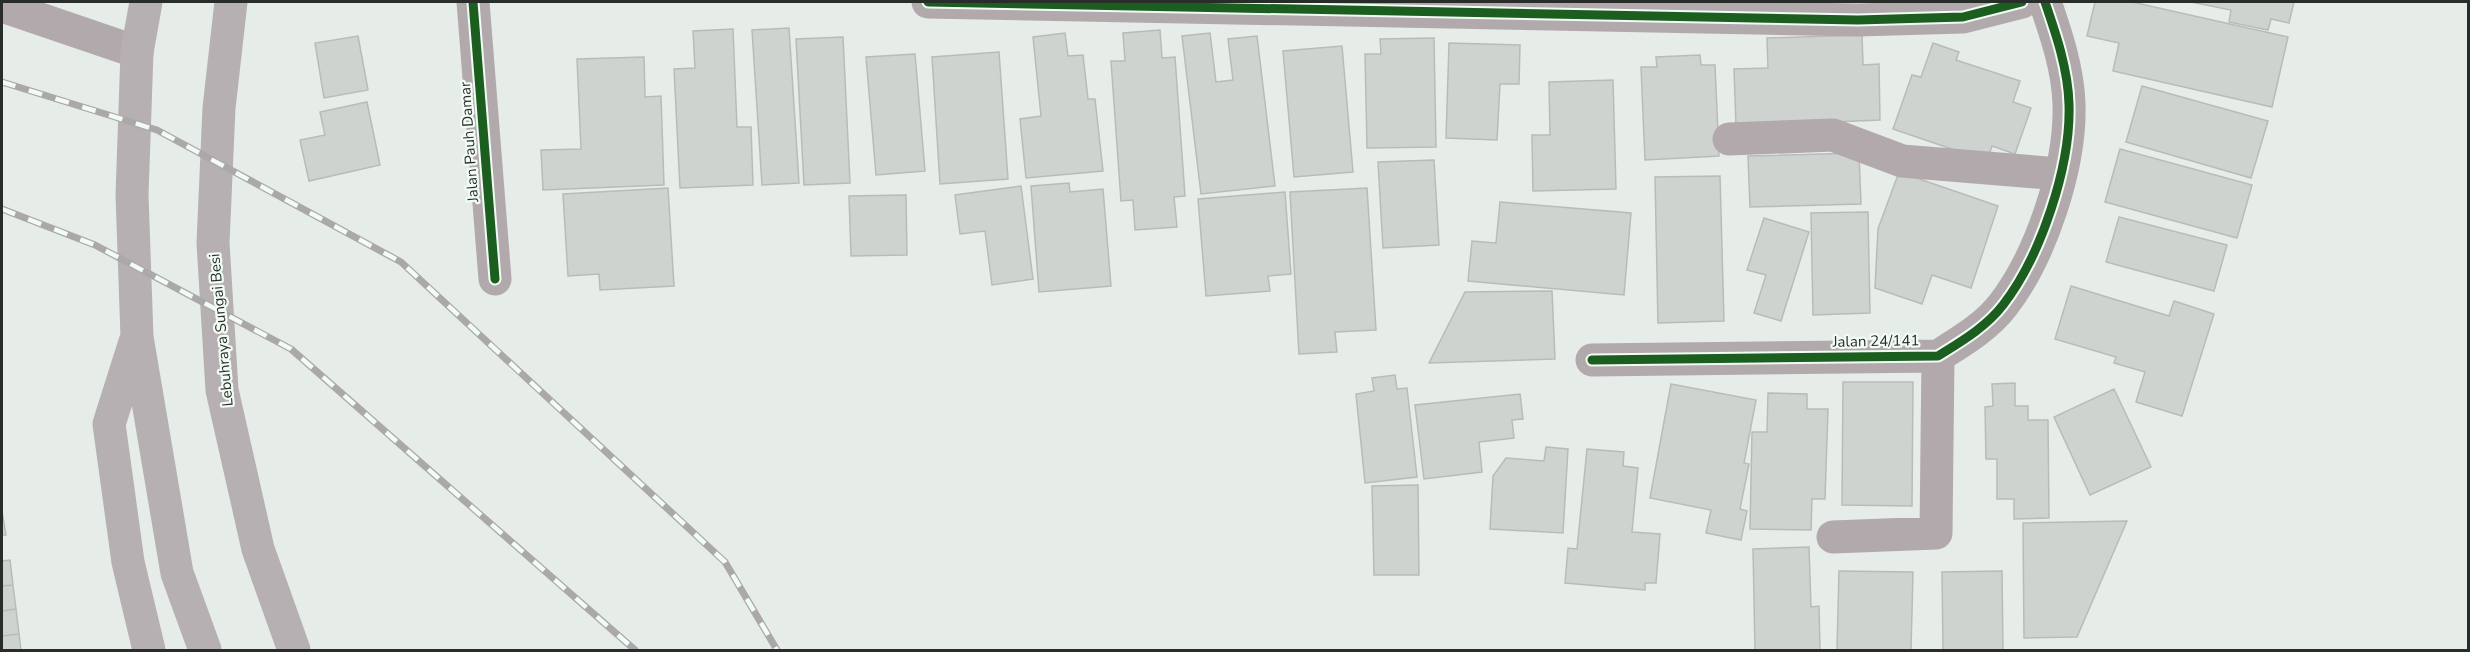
<svg xmlns="http://www.w3.org/2000/svg" width="2470" height="652" font-family="'Nunito Sans',sans-serif">
<rect width="100%" height="100%" fill="#e6ece8"/>
<!-- building -->
<path fill="#cfd3d0" stroke="#b8bcb9" stroke-width="1.5" d="M2095 2H2132L2288 37 2272 107 2113 71 2119 43 2087 36Z
M2191 2H2294L2289 23 2271 19 2268 30 2229 22 2231 10Z
M789 28 799 183 762 185 752 30Z
M733 29 737 127H751L753 185 680 188 674 69 695 68 693 31Z
M1160 30 1162 58 1175 57 1185 196 1174 197 1177 227 1135 230 1133 200 1121 201 1111 61H1125L1123 33Z
M1065 33 1068 56 1083 55 1088 99H1095L1103 171 1026 178 1020 119 1041 116 1033 37Z
M1210 33 1216 82 1233 80 1228 39 1257 36 1275 186 1201 194 1182 36Z
M1862 35 1863 65 1879 64 1880 120 1736 126 1734 69 1768 68 1767 38Z
M358 36 368 90 324 98 315 43Z
M843 37 850 183 804 185 796 39Z
M1434 38 1436 147 1367 148 1365 54H1381L1380 39Z
M1449 43 1520 45 1519 84H1500L1497 140 1446 138Z
M1933 43 1959 52 1956 60 2020 81 2013 102 2031 108 2015 154 1992 146 1987 161 1893 129 1912 75 1921 77Z
M1342 46 1353 172 1294 177 1283 51Z
M999 52 1008 179 940 184 932 57Z
M915 54 925 171 876 175 866 57Z
M1700 55 1701 65H1715L1719 156 1645 160 1641 67H1657L1656 57Z
M644 57 645 97 661 96 664 185 543 190 541 150 581 149 577 59Z
M1613 80 1616 189 1533 191 1532 135H1550L1549 82Z
M2142 86 2268 121 2251 178 2126 142Z
M367 102 380 165 309 181 300 140 325 135 320 112Z
M2120 149 2252 185 2237 238 2105 202Z
M1859 153 1861 204 1750 207 1748 156Z
M1434 160 1439 245 1383 248 1378 162Z
M1899 172 1998 206 1971 288 1932 275 1922 304 1875 288 1878 229Z
M1720 176 1724 321 1658 323 1655 177Z
M1069 183 1070 192 1103 189 1111 286 1039 292 1031 186Z
M1021 186 1033 279 992 285 985 231 960 234 955 195Z
M668 188 674 286 600 290 599 274 568 276 563 194Z
M1367 188 1376 330 1335 332 1337 352 1299 354 1290 192Z
M1285 192 1291 274 1268 276 1270 291 1206 296 1198 199Z
M906 195 907 255 851 256 849 196Z
M1500 202 1631 213 1624 295 1468 281 1472 241 1496 243Z
M1868 212 1870 313 1813 315 1811 213Z
M2119 217 2227 245 2214 291 2106 262Z
M1764 218 1809 232 1781 321 1754 313 1766 275 1747 270Z
M2071 286 2169 316 2174 301 2214 314 2182 416 2136 402 2145 372 2114 363 2116 357 2055 339Z
M1552 291 1555 359 1429 363 1465 292Z
M1395 375 1397 389 1407 388 1417 477 1365 483 1356 394 1374 391 1372 378Z
M1843 382H1913L1912 506 1842 505Z
M2015 383V406H2028V420H2048L2049 518 2014 519V499H1997V459H1986L1985 407 1993 406 1992 384Z
M1671 384 1756 400 1744 463 1749 464 1740 509 1747 511 1741 540 1706 533 1711 510 1650 498Z
M2114 389 2151 467 2090 495 2054 417Z
M1768 393 1807 394V409H1828L1825 499H1812L1811 530 1750 529 1752 432H1767Z
M1520 394 1523 419 1512 420 1514 438 1479 442 1482 472 1424 479 1415 405Z
M1546 447 1568 449 1563 533 1490 529 1493 476 1506 458 1544 461Z
M1587 449 1624 452 1623 466 1638 468 1632 532 1660 534 1656 583H1645V590L1565 583 1568 548 1577 549Z
M1418 485 1419 575H1374L1372 486Z
M2 511 6 535H2Z
M2127 521 2077 637 2024 638 2023 523Z
M1809 547 1811 607 1819 606 1820 650H1755L1753 549Z
M10 560 13 585 2 586V561Z
M1839 571 1913 572 1911 650H1837Z
M2002 571 2003 650H1943L1942 572Z
M13 585 16 609 2 611V586Z
M16 609 19 634 2 636V611Z
M19 634 21 650H2V636Z"/>
<g fill="none" stroke-linecap="round" stroke-linejoin="round">
<!-- minor -->
<path stroke="#b2a9ad" stroke-width="33" d="M473 2 495 279
M928 2 1858 20 1963 17 2022 2
M2 6 137 52
M1729 139 1833 135 1902 161 2060 174
M1592 360 1938 356C1962 341 1986 327 2003 305 2041 256 2071 166 2069 104 2068 69 2056 34 2045 2
M1833 537 1936 533 1938 356"/>
<!-- highway -->
<path stroke="#b6b0b2" stroke-width="33" d="M146 2 137 52 132 195 137 337 177 573 205 650
M231 2 219 108 213 243 222 390 258 549 294 650
M135 342 109 424 128 562 149 650"/>
<!-- rail casing -->
<g stroke="#aba8a9" stroke-width="7">
<path id="rail" d="M2 82 157 130 401 262 725 562 777 650
M2 209 95 245 291 349 635 650"/>
</g>
<!-- rail -->
<use href="#rail" stroke="#f2fcf4" stroke-width="4.5" stroke-dasharray="14" stroke-linecap="butt"/>
<!-- cycleway casing -->
<g stroke="#f2fcf4" stroke-width="13">
<path id="cycleway" d="M473 2 495 279
M928 2 1858 20 1963 17 2022 2
M1592 360 1938 356C1962 341 1986 327 2003 305 2041 256 2071 166 2069 104 2068 69 2056 34 2045 2"/>
</g>
<!-- cycleway -->
<use href="#cycleway" stroke="#1b5e20" stroke-width="9"/>
</g>
<g text-anchor="middle" stroke-width="4.5" stroke-linejoin="round" paint-order="stroke">
<!-- street labels -->
<g font-size="15" fill="#292d2a" stroke="#f2fcf4">
<text transform="translate(469 142) rotate(-94)" y="5">Jalan Pauh Damar</text>
<text transform="translate(221 330) rotate(-95)" y="5">Lebuhraya Sungai Besi</text>
<text transform="translate(1876 341) rotate(-1)" y="5">Jalan 24/141</text>
</g>
</g>
<!-- border -->
<rect width="2470" height="652" fill="none" stroke="#292d2a" stroke-width="6"/>
</svg>
